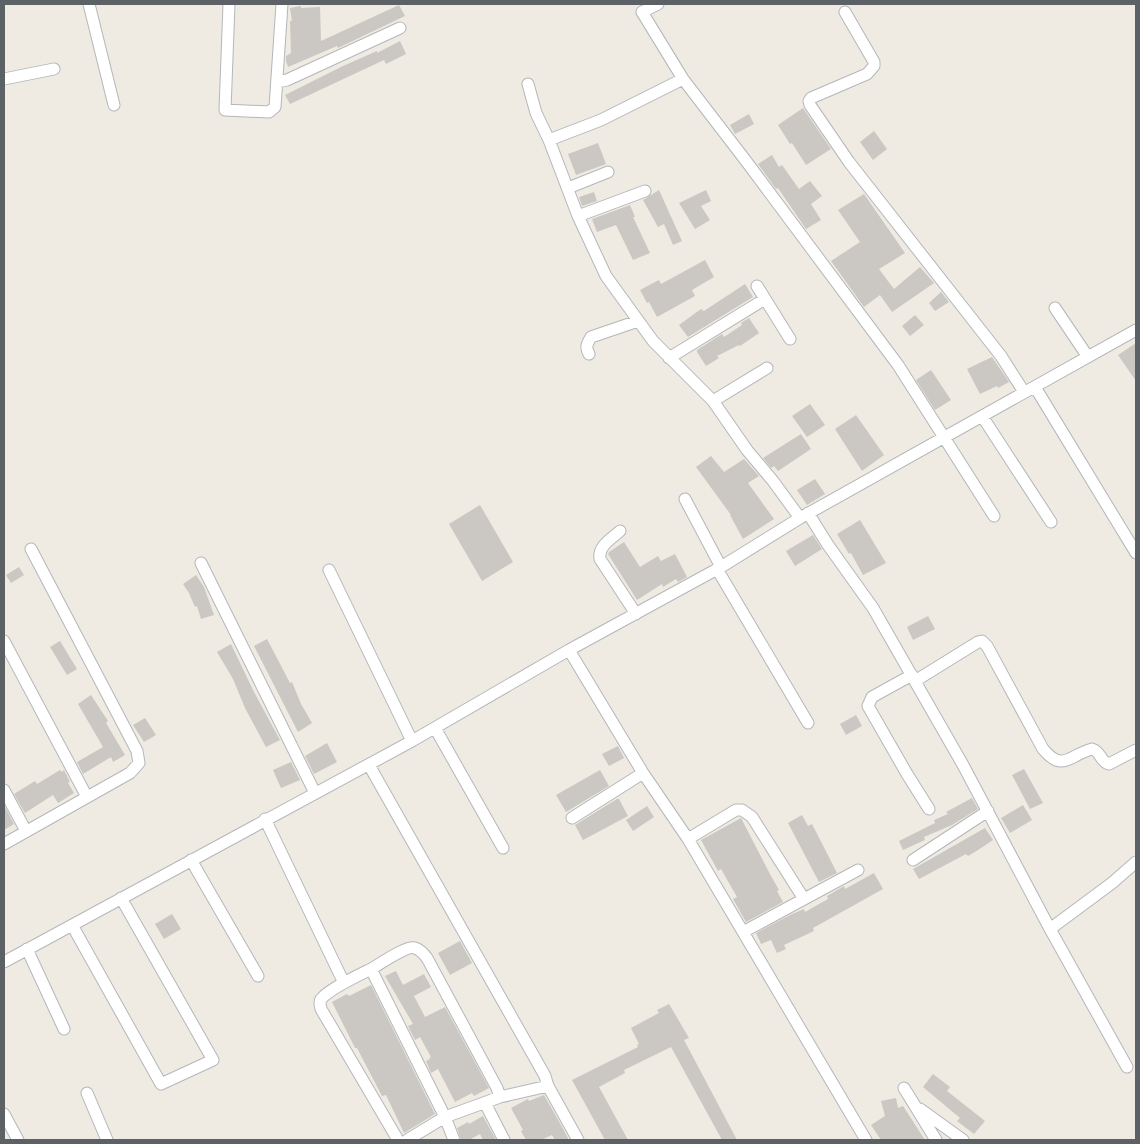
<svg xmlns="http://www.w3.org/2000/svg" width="1140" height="1144" font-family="Helvetica,sans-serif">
<rect width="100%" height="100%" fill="#efeae2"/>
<!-- building -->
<path fill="#cbc7c2" d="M399 5 405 16 338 48 337 46 288 67 286 61V56L291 53 290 21H292L290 8 301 6V8L320 7 321 41Z
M400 41 406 54 386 64 384 60 290 104 285 95 343 66 377 51V53Z
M803 108 831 149 806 165 792 143 790 144 778 125Z
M749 114 754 124 735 134 730 125Z
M874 131 887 149 873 160 860 142Z
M598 143 606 164 576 175 568 154Z
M772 155 779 167 782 165 799 189 810 181 822 196 811 204 821 220 806 229 778 188 776 189 758 164Z
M659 190 682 241 673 245 664 224 658 227 643 200Z
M706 190 711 201 701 206 710 220 695 229 679 203Z
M594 192 597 201 582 206 579 197Z
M864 194 905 253 879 269 894 289 920 267 934 283 892 312 880 295 864 307 831 261 860 242 838 210Z
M630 205 635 217H633L650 253 633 260 616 225 597 232 592 219Z
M705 260 714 277 692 290 695 296 657 317 649 302 647 303 640 290 659 280 661 284Z
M745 284 753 297 688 337 679 325 701 309 704 311Z
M941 292 949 302 935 311 929 303Z
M915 315 924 325 910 336 902 326Z
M749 318 759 333 740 346 739 345 717 356 719 358 706 366 697 352V350L722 334 724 337 742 325 741 323Z
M1136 343V381L1118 355Z
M992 357 1009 382 998 388 997 386 980 394 967 369Z
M931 370 951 400 935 410 916 380Z
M810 404 825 425 807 437 792 416Z
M856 415 884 455 862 471 835 429Z
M801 434 811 449 778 471 774 466 771 468 763 458Z
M711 456 724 472 744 459 759 476 748 483 774 519 743 539 730 515H731L696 467Z
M815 479 825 494 807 505 797 490Z
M480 505 513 562 482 581 449 524Z
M860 520 886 563 863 575 851 553 849 554 837 534Z
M813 535 822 549 795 566 786 551Z
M624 542 640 567 658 556 661 561 675 554 687 577 678 582 676 579 663 587 662 584 637 600 608 554 609 552Z
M19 567 24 575 11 583 6 575Z
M196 575 204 587 214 615 201 619 197 606 195 607 189 593 183 584Z
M928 616 935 629 913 640 907 627Z
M267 639 290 683 292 682 301 704 312 723 298 732 254 646Z
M60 641 77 669 67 675 50 647Z
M231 644 254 692 280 740 266 747 245 708 233 679 217 652Z
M91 695 108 721 106 723 125 755 113 762 111 757 83 774 77 762 103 747 78 704Z
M856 715 862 726 846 735 840 724Z
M145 718 156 735 144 742 133 725Z
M327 743 337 762 314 774 305 756Z
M618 746 624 758 609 766 602 754Z
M291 762 300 780 281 788 273 770Z
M1024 769 1043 803 1030 809 1012 775Z
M60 770 62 772 64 770 70 782 68 783 74 793 58 803 53 795 25 813 14 794 35 781 37 784Z
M600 770 609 786 566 812 556 795Z
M972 798 978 809 952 825 924 837 925 840 903 850 899 841 935 823 934 820 948 814 946 812Z
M617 799H619L628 816 583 840 575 825Z
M4 805 14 824 4 830Z
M1023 805 1032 820 1010 833 1001 818Z
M647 806 654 817 633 831 626 820Z
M802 815 808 826 812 824 837 873 819 882 788 823Z
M741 818 771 876 779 890 777 891 783 902 746 922 733 899 737 897 721 869 718 871 701 840Z
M985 828 993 840 978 850 968 856 966 854 919 879 913 869Z
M874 873 883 889 813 928 814 931 784 945 786 949 777 953 771 940 761 944 756 933 790 915 804 909 805 912 828 899 827 896 844 886 845 889Z
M172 914 181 929 164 939 155 924Z
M460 941 472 963 450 975 438 953Z
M396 971 403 985 424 974 431 987 414 996 425 1017 445 1007 489 1088 474 1096 472 1093 455 1102 438 1069 431 1073 426 1061 430 1059 429 1058 431 1057 420 1037 415 1040 408 1026 413 1024 385 976Z
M371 985 435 1114 404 1133 386 1095 382 1096 357 1048H355L332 1002 347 994 349 996Z
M669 1004 689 1038 684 1040 737 1140H722L671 1047 624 1070 625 1073 599 1087 628 1140H605L572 1080 638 1047 637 1045 639 1044 631 1028 659 1013 657 1010Z
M933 1074 950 1087 947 1091 985 1121 974 1134 957 1121 960 1118 923 1087Z
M544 1095 561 1125 569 1140H555L552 1135 541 1140H526L521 1131 523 1130 511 1108 528 1099 529 1101Z
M896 1098 898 1108 903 1106 925 1140H881L871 1125 885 1116 881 1101Z
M483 1116 496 1140H483L480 1134 469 1140H461L457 1128 468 1122 469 1124Z"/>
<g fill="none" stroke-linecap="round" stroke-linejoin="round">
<!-- minor casing -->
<g stroke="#b3b7bb" stroke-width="13">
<path id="minor" d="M89 4 114 105
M229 4 225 110 269 112 275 107 282 4
M658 4 642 12 683 79 746 161 898 365 994 516
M845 12 874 62V66L867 74 811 98 809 101 810 105 849 162 1001 356 1024 392
M4 79 54 69
M277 82 287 80 400 28
M528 84 536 113 549 140 578 216 606 276 653 341 713 401 747 450 773 481 800 518
M549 140 601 120 683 79
M568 188 608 172
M578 216 645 191
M757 286 790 339
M1055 308 1088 357
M589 354C585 347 587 344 591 337L638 321
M669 358 765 299
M1035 387 1136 553
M713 401 767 368
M982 416 1051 522
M685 499 721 567
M808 513 828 545 873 608 963 765 1050 929 1127 1067
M620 531C611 539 598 546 600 559L636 614
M201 563 315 793
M717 569 808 723
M329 570 412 741
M4 641 87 797
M569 650 643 773 688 839 866 1140
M912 675 872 697 868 706 907 774 929 809
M915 681 978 642 982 641 987 646 1043 749C1063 773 1069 755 1092 749 1101 751 1100 762 1109 764L1136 750
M435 728 503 848
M369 765 536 1060 545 1076 548 1086 500 1097 445 1117 454 1140
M4 790 26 831
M572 818 643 773
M265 819 344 983
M688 839 736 810H742L752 817 804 899
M4 844 130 773 139 763 137 751 31 549
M191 860 258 976
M913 860 988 811
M72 925 161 1084 213 1060 121 898
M1050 929 1112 883 1136 862
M743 932 858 870
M27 949 64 1029
M4 962 412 741 569 650 721 567 800 518 1136 330
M371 969C380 964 407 945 415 948 421 950 424 954 427 958L497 1088 500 1097
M548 1086 578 1140
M904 1088 936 1140
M87 1093 107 1140
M485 1103 504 1140
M920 1109 963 1140
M4 1114 18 1140
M398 1140 321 1009C320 1005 319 1001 322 998 331 988 359 975 371 969L445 1117 407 1140"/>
</g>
<!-- minor -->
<use href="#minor" stroke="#fff" stroke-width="11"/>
</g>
<!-- border -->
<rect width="1140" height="1144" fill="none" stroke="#5b6164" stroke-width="10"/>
</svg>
